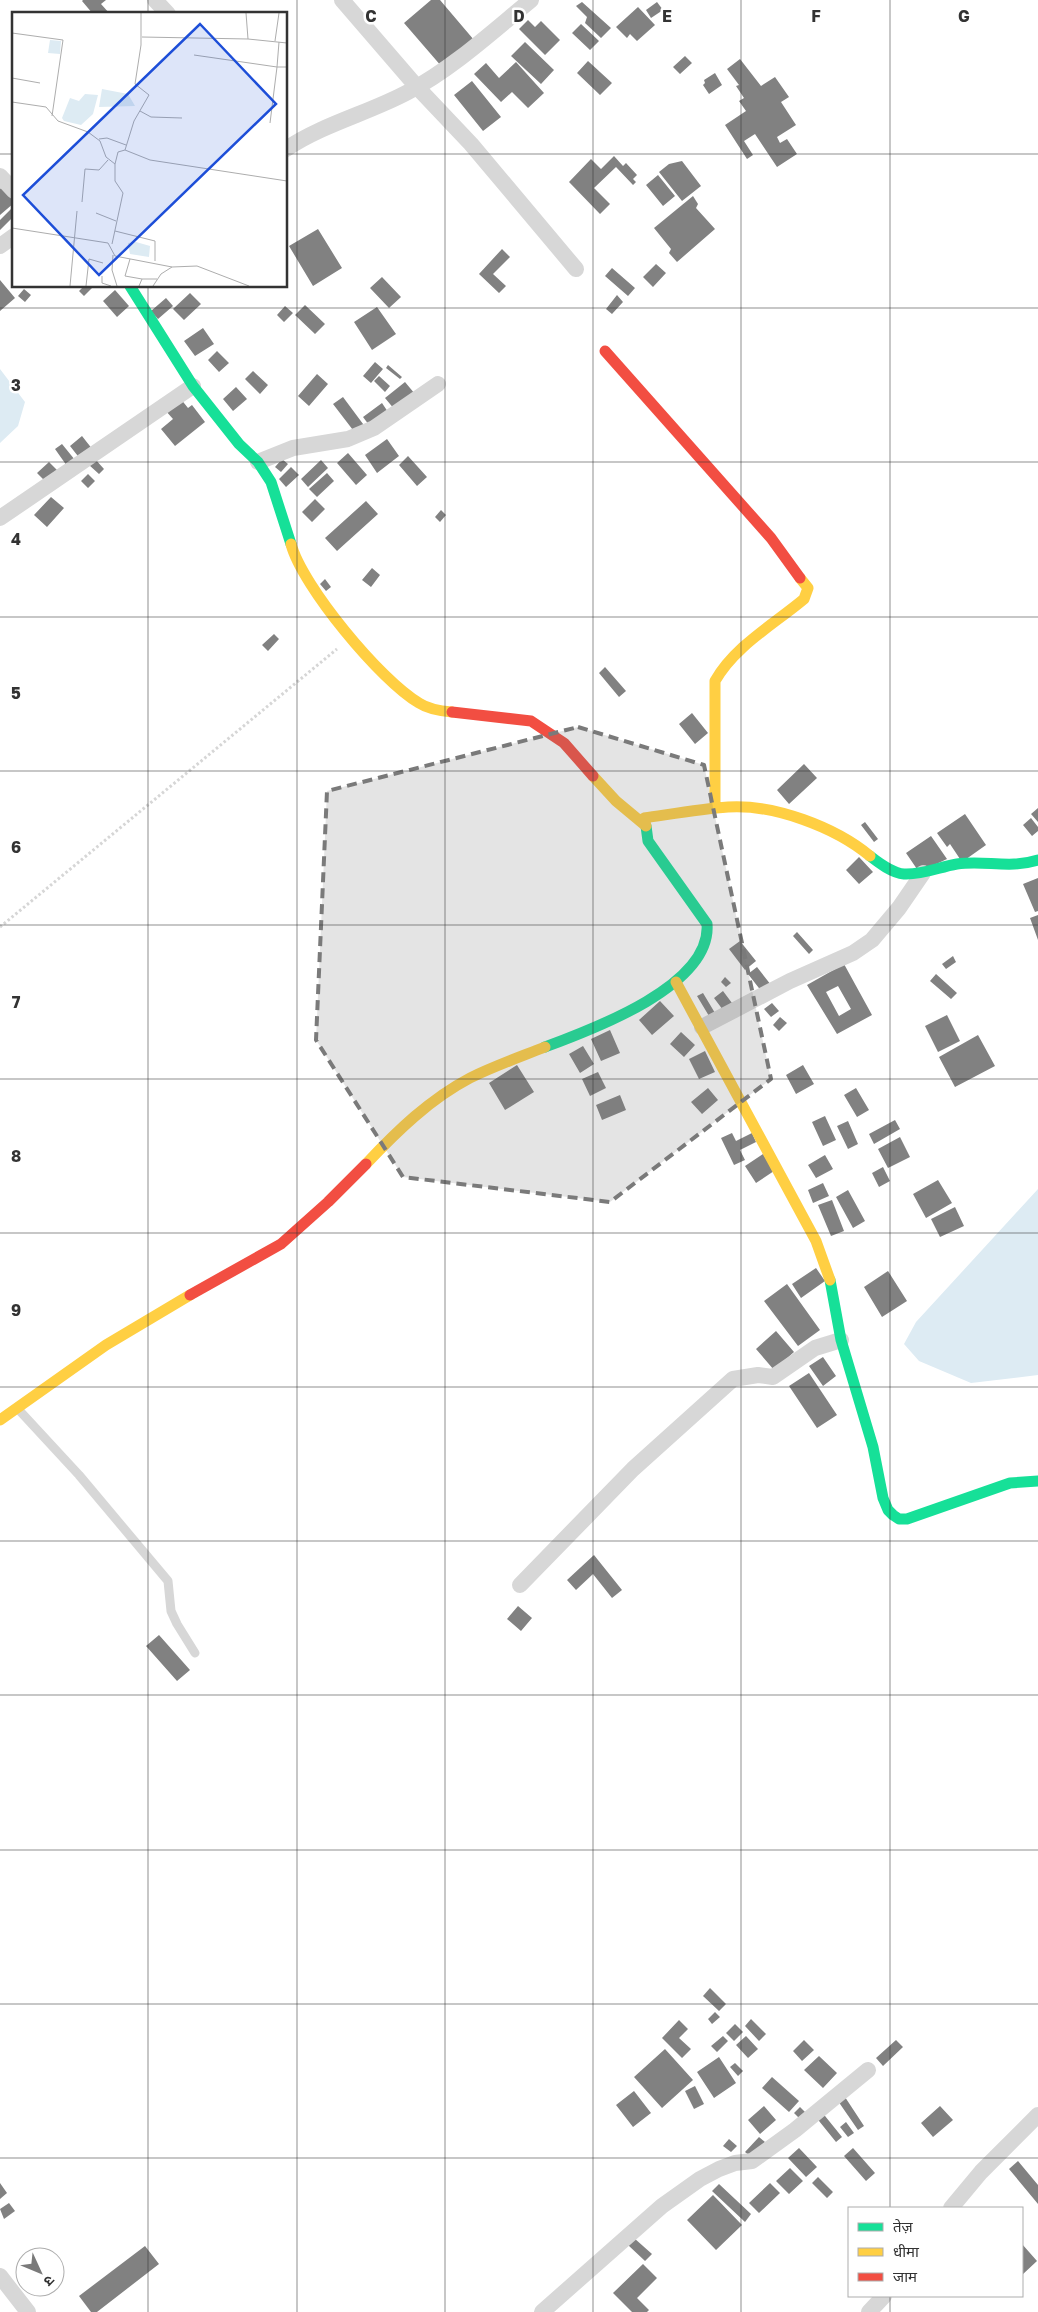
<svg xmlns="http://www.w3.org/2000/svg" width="1038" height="2312" font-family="'Golos Text','Noto Sans Devanagari',sans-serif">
<rect width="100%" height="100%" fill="#fff"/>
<!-- water -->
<path fill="#ddebf3" d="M0 369 25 402 18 426 0 443Z
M1038 1189V1375L971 1383 919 1361 904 1344 916 1322Z"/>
<!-- building -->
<path fill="#818181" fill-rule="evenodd" d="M83 0H106L101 4 110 14H93L82 1Z
M431 0H440L474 40 442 67 404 23Z
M582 2 611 28 601 38 585 23 587 17 576 6Z
M657 2 663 10 651 18 646 10Z
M638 7 655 25 637 41 630 34 627 38 616 27Z
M528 20 535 27 541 21 560 40 545 55 519 29Z
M581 24 599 41 590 50 572 33Z
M525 42 554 70 541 84 511 56Z
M685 56 692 63 680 74 673 67Z
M740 59 761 86 775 77 789 97 781 102 796 125 777 137 780 143 787 139 797 154 777 167 755 134 744 141 753 155 747 159 725 125 746 111 739 101 744 98 736 86 739 85 727 69Z
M588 61 612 83 600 95 577 73Z
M516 62 544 93 528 108 512 92 501 102 474 74 486 63 499 78Z
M715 73 722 85 709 94 703 85 705 83 704 80Z
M472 81 501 117 483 131 454 95Z
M614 156 623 166 626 163 637 175 633 179 636 182 633 185 616 167 594 188 610 204 600 214 569 182 591 159 601 169Z
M682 161 701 186 682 201 659 172 669 164Z
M658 175 675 196 663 206 646 185Z
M2 187 14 200V203L0 215V189Z
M693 196 698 204 696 208 715 229 677 262 669 253 671 249 654 228Z
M14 206V216L0 230V220Z
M318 229 342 268 313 286 289 246Z
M502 249 510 257 493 274 506 286 499 293 479 274Z
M656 264 666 273 653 287 643 277Z
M612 268 635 288 628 296 605 276Z
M382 277 401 297 389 308 370 288Z
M0 280 15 298 0 311Z
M84 286 92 288 84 296 79 291Z
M24 289 31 295 25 302 18 296Z
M115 290 129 306 117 317 103 301Z
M190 293 201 304 184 320 173 309Z
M617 295 623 302 612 314 606 309Z
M166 298 173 306 158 319 151 311Z
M305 305 325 324 315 334 295 315Z
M285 306 293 313 284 322 277 315Z
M377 307 396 334 372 350 354 322Z
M203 328 214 344 195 356 184 341Z
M217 351 229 363 219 372 208 360Z
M375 362 383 369 371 383 363 376Z
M388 365 402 377 400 379 386 368Z
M253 371 268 385 260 394 245 379Z
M317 374 328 384 309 406 298 396Z
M379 376 390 386 385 392 374 381Z
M405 382 415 394 395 410 385 398Z
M236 387 247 399 233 411 223 399Z
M343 397 366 428 356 434 333 404Z
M180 398 188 408 192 405 205 422 175 446 161 429 173 419 165 410Z
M382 403 388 412 369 425 363 417Z
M82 436 93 450 81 460 70 446Z
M387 439 399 456 377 473 365 455Z
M62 444 75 460 67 466 55 449Z
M348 453 367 475 356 485 337 463Z
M408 456 427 477 417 486 399 465Z
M95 459 104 469 99 474 89 465Z
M282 459 288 464 281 472 275 467Z
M321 460 328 468 308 487 301 479Z
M49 462 58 471 46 482 37 473Z
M291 467 299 475 286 487 279 479Z
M327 473 334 481 317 497 309 489Z
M88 474 95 481 88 488 81 481Z
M51 497 64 508 47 527 34 515Z
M315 499 325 509 312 522 302 512Z
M366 501 378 514 337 551 325 538Z
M441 510 446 515 440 522 435 517Z
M372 568 380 575 371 587 362 580Z
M325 579 331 587 326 591 320 584Z
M274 634 279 639 268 651 262 645Z
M605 667 626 691 619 697 599 673Z
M692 713 708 733 695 744 679 724Z
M804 764 817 778 789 804 777 790Z
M1038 808V822L1031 814Z
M965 814 986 845 962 862 950 844 947 847 937 833Z
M1031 818 1038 827V831L1032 836 1023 825Z
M865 822 878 839 874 842 861 825Z
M931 836 947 859 919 872 906 853Z
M859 857 873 872 859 884 846 870Z
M1038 878V911L1035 912 1023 884Z
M1038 915V940L1030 918Z
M797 932 813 950 809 954 793 936Z
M740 941 756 961 745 970 729 949Z
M953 956 956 962 946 969 942 964Z
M844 964 872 1015 837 1034 807 985ZM838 986 851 1009 839 1016 826 992Z
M757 967 771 985 762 992 748 974Z
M936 974 957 993 951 999 930 981Z
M725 977 731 983 726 987 721 982Z
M723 991 732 1003 723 1010 714 998Z
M703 993 715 1013 709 1016 697 996Z
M660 1001 674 1016 652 1035 639 1020Z
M772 1003 779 1011 771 1017 764 1009Z
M947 1015 960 1041 938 1052 925 1026Z
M780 1017 787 1023 779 1031 773 1025Z
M610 1030 620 1053 601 1061 591 1039Z
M681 1032 695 1045 684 1057 670 1044Z
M978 1035 995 1066 955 1087 939 1057Z
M583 1046 594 1064 580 1073 569 1054Z
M705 1051 715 1072 699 1079 689 1059Z
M517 1065 534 1092 505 1110 489 1083Z
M803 1065 814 1084 796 1094 786 1075Z
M598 1072 606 1088 590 1096 582 1079Z
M708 1088 718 1100 702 1114 691 1102Z
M856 1088 869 1110 857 1117 844 1095Z
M620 1095 626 1110 602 1120 596 1105Z
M825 1116 836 1140 823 1146 812 1122Z
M895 1120 900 1129 874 1144 869 1134Z
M848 1121 858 1144 848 1149 837 1126Z
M732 1133 736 1141 752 1133 756 1142 740 1150 745 1160 734 1165 721 1138Z
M900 1137 910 1157 888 1168 878 1149Z
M763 1154 774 1171 756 1183 745 1166Z
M825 1155 833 1169 816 1178 808 1165Z
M883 1167 890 1181 879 1187 872 1173Z
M938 1180 952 1203 926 1218 913 1194Z
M823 1183 829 1196 813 1203 808 1190Z
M848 1190 865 1221 853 1228 836 1197Z
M832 1200 844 1231 831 1236 818 1205Z
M955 1207 964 1226 940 1237 931 1219Z
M816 1268 825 1281 801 1298 792 1284Z
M888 1271 907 1301 882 1317 864 1287Z
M787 1284 820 1330 798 1346 764 1301Z
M776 1331 794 1352 774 1370 756 1349Z
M823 1357 836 1376 823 1386 809 1366Z
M809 1373 837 1415 817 1428 789 1386Z
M594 1555 622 1590 612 1598 593 1574 576 1590 567 1580Z
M518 1606 532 1618 521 1631 507 1619Z
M159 1635 190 1670 177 1681 146 1646Z
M710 1988 726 2004 719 2011 703 1996Z
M715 2012 720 2017 712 2024 708 2019Z
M751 2019 766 2034 759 2041 745 2026Z
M679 2020 688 2029 679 2038 691 2049 682 2058 662 2038Z
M735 2024 743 2032 734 2041 726 2033Z
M723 2036 728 2041 717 2052 711 2046Z
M746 2036 758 2049 748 2058 736 2045Z
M804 2040 814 2050 802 2061 793 2051Z
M896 2040 903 2047 883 2066 876 2058Z
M665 2049 693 2080 662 2108 634 2077Z
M819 2056 837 2073 823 2088 804 2070Z
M719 2057 736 2083 714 2098 697 2072Z
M735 2063 743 2071 738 2076 730 2067Z
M772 2077 799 2101 789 2112 762 2088Z
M695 2086 704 2104 694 2109 685 2091Z
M634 2091 651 2113 633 2127 616 2105Z
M845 2097 864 2126 858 2130 838 2101Z
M764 2106 776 2120 760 2134 748 2120Z
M940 2106 953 2120 933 2137 921 2123Z
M800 2107 808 2115 802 2121 794 2113Z
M821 2111 842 2137 836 2142 815 2116Z
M846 2122 854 2133 848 2137 840 2127Z
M759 2137 765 2142 751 2157 745 2152Z
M729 2139 737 2146 731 2152 723 2146Z
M799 2148 817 2167 806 2177 788 2158Z
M853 2148 875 2173 866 2181 844 2156Z
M1018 2161 1038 2185V2204L1009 2169Z
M790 2168 803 2181 789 2194 776 2181Z
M818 2177 833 2192 827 2198 812 2183Z
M0 2183 7 2193 0 2199Z
M770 2183 780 2193 759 2213 749 2203Z
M719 2184 751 2214 745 2222 712 2191Z
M713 2195 742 2225 716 2250 687 2220Z
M9 2203 15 2211 4 2219 0 2209Z
M634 2238 652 2254 645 2261 628 2245Z
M1022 2244 1037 2261 1022 2275Z
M145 2246 159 2264 97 2312H91L79 2296Z
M643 2264 657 2278 637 2298 649 2310 647 2312H632L613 2293Z"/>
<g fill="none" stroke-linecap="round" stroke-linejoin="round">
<!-- path -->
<path stroke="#d6d6d6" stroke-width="3" stroke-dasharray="2.5 2.5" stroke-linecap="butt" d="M0 927 337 649"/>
<!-- lane -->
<path stroke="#d7d7d7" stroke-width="9" d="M18 1409 79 1475 168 1581 171 1611 177 1624 195 1653"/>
<!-- street -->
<path stroke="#d7d7d7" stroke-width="16" d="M155 0 168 14
M342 0 417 87 471 144 576 269
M286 149C323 124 369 113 408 92 453 68 492 32 531 0
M0 176 14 191
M0 246 14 236
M258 462 293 448 348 439 374 428 438 384
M0 518 193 386
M702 1027 790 981 853 953 872 940 899 908 923 873
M520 1585 633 1469 733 1379 758 1375 773 1377 815 1348 841 1340
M951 2208 981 2172 1038 2115
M0 2276 28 2312
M542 2312 662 2206 700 2179 719 2169 735 2163 752 2161 795 2130 868 2070
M869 2312 884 2296"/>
<!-- fast -->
<path stroke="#16e098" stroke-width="11" d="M130 286 193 386 239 444 258 462 271 482 291 544
M870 856C879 863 892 873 904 874 923 875 939 867 957 864 985 860 1010 869 1038 860
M545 1047C591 1030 712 986 707 924L648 841 646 826
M830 1280 841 1340 873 1447 883 1498 888 1510 893 1515 899 1519H907L1010 1483 1038 1481"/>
<!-- slow -->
<path stroke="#ffcf43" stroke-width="11" d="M291 544C302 586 381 681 419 703 428 709 440 711 452 712
M593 776 616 801 646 826 644 818C672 814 700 809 728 807 774 804 835 827 870 856
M715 808V681C735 646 773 625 804 599L808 588 800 578
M676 982 816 1241 830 1280
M366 1164C397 1131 430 1099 470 1078 494 1066 520 1057 545 1047
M0 1420 106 1345 190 1295"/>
<!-- jam -->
<path stroke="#f24e42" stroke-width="11" d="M605 351 771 538 800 578
M452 712 531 721 564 743 593 776
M190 1295 281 1244 328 1202 366 1164"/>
</g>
<!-- marked area -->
<path fill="#7a7a7a" fill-opacity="0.2" stroke="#7a7a7a" stroke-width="4" stroke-dasharray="10 6" stroke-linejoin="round" d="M578 727 704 765 771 1079 610 1202 403 1177 316 1040 327 791Z"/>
<!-- grid -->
<path fill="none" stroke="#333" stroke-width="1" stroke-opacity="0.55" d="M148 0V14M297 0V2312M445 0V2312M593 0V2312M741 0V2312M890 0V2208M0 154H14M286 154H1038M148 286V2312M0 308H1038M0 462H1038M0 617H1038M0 771H1038M0 925H1038M0 1079H1038M0 1233H1038M0 1387H1038M0 1541H1038M0 1695H1038M0 1850H1038M0 2004H1038M0 2158H1038M890 2296V2312"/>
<!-- overview -->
<g transform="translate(12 12)">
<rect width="275" height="275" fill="#fff"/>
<path d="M38 28 49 29 48 42 36 41ZM90 77 116 82 123 94 87 95ZM73 82 86 83 81 102 69 113 52 109 50 106 58 86 67 89ZM124 230 138 234 137 245 118 242 116 231Z" fill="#ddebf3"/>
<path fill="none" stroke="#adadad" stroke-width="1" d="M234 1 236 27 275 31M0 21 51 28 40 104M130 25 236 27M263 29 267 1M267 30 265 55H275M182 43 265 55M0 66 28 71M0 90 34 95 46 109 76 120 88 129 94 145 103 152V169L111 181 100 232M128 99 139 105 170 106M258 111 265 55M87 127 95 126 114 133M113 138 122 109 137 83 123 72 129 33V1M103 152 106 140 113 138 138 148 275 169M70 190 73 157 87 158 96 148M84 201 104 209M0 216 96 231 103 244 160 255 185 254 237 274M103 219 143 229V249M101 243 100 258 105 274M118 247 113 264 130 267M90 264V271L99 274M58 274 65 199M74 274 77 247 91 251M127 274 130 267H145M141 274 149 262 160 255"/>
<path fill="#1d4ed8" fill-opacity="0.15" stroke="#1d4ed8" stroke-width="2.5" d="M188 12 264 92 87 263 11 183Z"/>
<rect width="275" height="275" fill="none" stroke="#333" stroke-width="2.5"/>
</g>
<g font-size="16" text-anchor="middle" font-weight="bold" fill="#333" stroke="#fff" stroke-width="5" stroke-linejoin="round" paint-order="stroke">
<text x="371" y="22">C</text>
<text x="519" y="22">D</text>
<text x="667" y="22">E</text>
<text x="816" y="22">F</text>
<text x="964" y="22">G</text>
<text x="16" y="391">3</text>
<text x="16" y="545">4</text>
<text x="16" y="699">5</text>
<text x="16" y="853">6</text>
<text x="16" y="1008">7</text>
<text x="16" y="1162">8</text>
<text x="16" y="1316">9</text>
</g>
<!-- legend -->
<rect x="848" y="2207" width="175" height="90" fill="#ffffff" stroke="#adadad"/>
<rect x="858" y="2223" width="25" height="8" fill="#16e098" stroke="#adadad"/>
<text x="893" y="2232" font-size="15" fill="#333333">तेज़</text>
<rect x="858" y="2248" width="25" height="8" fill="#ffcf43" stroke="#adadad"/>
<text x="893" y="2257" font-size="15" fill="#333333">धीमा</text>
<rect x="858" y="2273" width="25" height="8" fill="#f24e42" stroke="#adadad"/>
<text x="893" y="2282" font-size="15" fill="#333333">जाम</text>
<!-- north arrow -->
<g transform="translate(40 2272) rotate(134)"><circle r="24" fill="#ffffff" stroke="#adadad"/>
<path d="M0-4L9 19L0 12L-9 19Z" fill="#7a7a7a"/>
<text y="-8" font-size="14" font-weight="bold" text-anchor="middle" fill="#333333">उ</text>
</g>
</svg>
